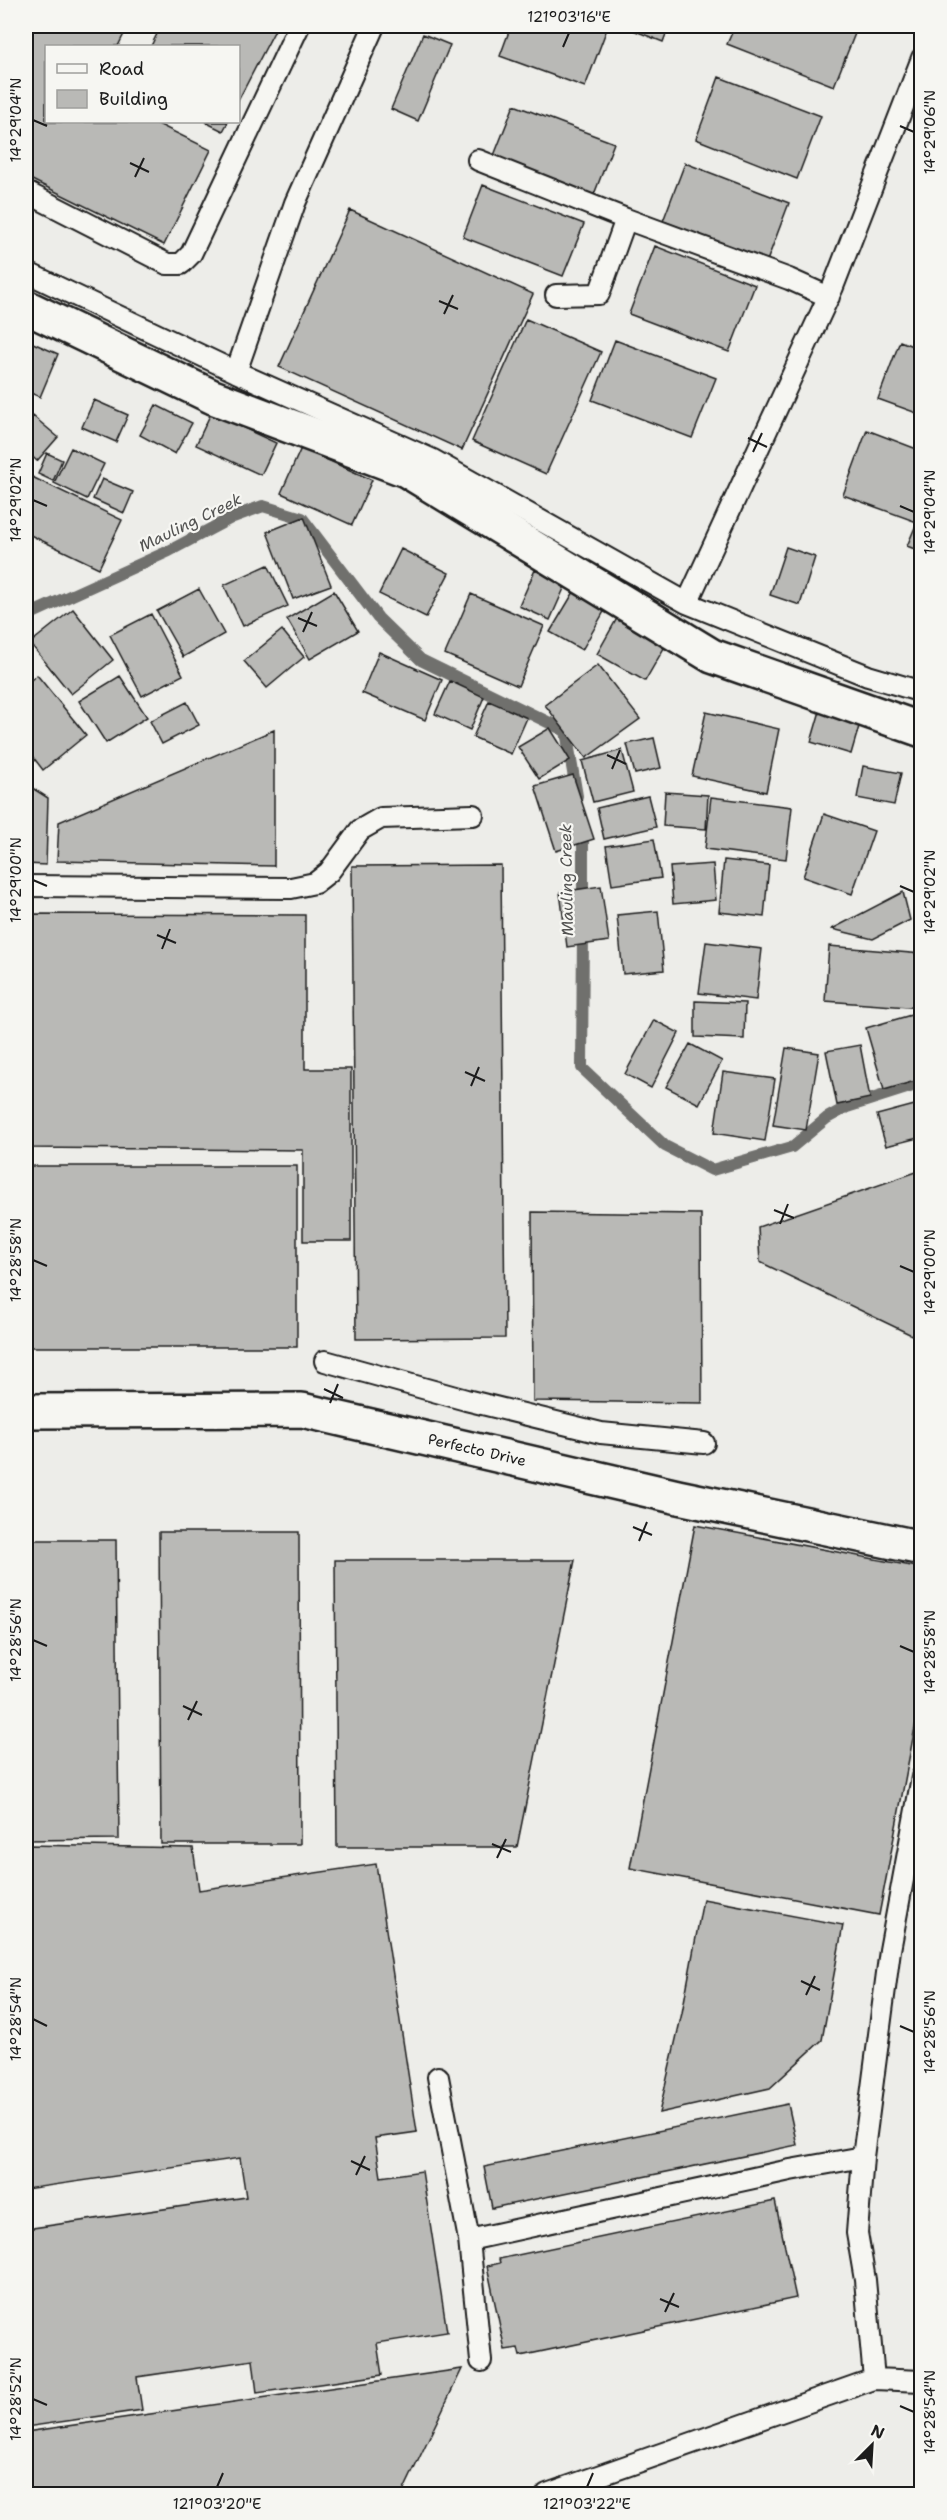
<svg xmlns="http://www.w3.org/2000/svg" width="947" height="2520" font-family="'Shantell Sans',sans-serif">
<rect width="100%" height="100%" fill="#edede9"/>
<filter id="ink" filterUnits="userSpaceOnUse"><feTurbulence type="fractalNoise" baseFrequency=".0167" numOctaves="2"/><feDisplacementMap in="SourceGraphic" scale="12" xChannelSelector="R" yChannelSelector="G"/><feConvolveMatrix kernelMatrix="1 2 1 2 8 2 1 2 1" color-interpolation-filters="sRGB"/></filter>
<g filter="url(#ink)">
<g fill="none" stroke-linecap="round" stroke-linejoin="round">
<!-- stream -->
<path stroke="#6f6f6d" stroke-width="12" d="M26 616 169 551 233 517 263 506 302 518 378 618 421 660 566 731 577 796
M583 828V903
M583 930 582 1068 665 1146 712 1170 792 1147 827 1118 847 1107 922 1083"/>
</g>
<!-- building -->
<path fill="#b9b9b6" stroke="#1c1c1c" stroke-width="1.5" d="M26 26H128L118 46H46V122H154L211 150 164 245 26 177Z
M161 26H277L238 101V46H151Z
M511 26H608L585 87 500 56Z
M623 26H669L663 42Z
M735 26H858L834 86 727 44Z
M423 34 450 45 418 121 391 109Z
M719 77 821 116 797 179 696 139Z
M514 105 614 143 593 197 493 158Z
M205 122H228L223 131Z
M685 163 789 203 767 261 663 221Z
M483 185 584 224 563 276 463 237Z
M350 210 533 294 462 450 279 367Z
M655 246 755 285 729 352 629 314Z
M526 319 601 352 546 474 472 441Z
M26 340 58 354 40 397 26 391Z
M615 340 716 378 692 438 592 400Z
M900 341 922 350V415L878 399Z
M94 400 128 415 116 442 82 427Z
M156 405 192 423 175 454 140 435Z
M211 413 276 443 261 475 196 445Z
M33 416 58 437 37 461 26 451V425Z
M867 430 922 451V524L843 495Z
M71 448 104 464 87 499 54 483Z
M301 448 372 480 352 525 281 493Z
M47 453 62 460 53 481 38 474Z
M28 475 122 520 99 568 26 533V480Z
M102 479 133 492 124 513 93 499Z
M304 517 331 585 293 599 267 532Z
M916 525 922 527V552L907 546Z
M786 547 815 557 800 605 770 595Z
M401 549 449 573 426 617 379 594Z
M268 565 288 606 243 626 224 585Z
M535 570 566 584 550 620 519 606Z
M199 589 224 634 183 657 157 611Z
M575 590 606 608 582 650 550 632Z
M334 591 358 631 310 659 287 619Z
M471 594 544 626 518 686 445 654Z
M73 609 113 660 71 694 30 643Z
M620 613 668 641 645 681 597 654Z
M151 614 183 675 142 696 110 635Z
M282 630 304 657 267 688 244 661Z
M379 652 442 680 425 720 362 693Z
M598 665 640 719 586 758 545 705Z
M37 675 86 735 43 770 26 748V684Z
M120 676 147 717 106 743 79 701Z
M450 681 484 697 470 730 435 714Z
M489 701 527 718 511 754 473 737Z
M187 702 199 725 162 744 150 721Z
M820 711 860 723 851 754 811 742Z
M706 712 779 729 766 792 692 776Z
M550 728 570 760 539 779 518 747Z
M274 730V866L57 861 59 822Z
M654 738 661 768 635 774 627 744Z
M622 750 633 792 593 802 582 761Z
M863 766 901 773 894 805 857 798Z
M573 775 594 839 556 851 535 786Z
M26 784 48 798 46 865 26 864Z
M665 792 708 795 706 829 663 826Z
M648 796 656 827 604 839 597 808Z
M711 797 792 807 786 859 705 849Z
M824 814 874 831 852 894 803 877Z
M654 839 661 878 612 885 606 846Z
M724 860 769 865 764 917 719 912Z
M713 864 716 900 673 904 670 867Z
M501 865 505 1338 356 1339 352 866Z
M601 886 609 941 567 947 560 892Z
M903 892 910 920 873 939 832 929Z
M658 911 664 970 623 974 617 915Z
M26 914 305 915V1069H351V1241H303V1150L26 1148Z
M706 942 762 949 756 1000 699 993Z
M829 946 922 954V1008L825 1001Z
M695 1001 745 1003 744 1039 695 1037Z
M911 1015 922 1050V1079L884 1090 866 1028Z
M654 1020 679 1033 651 1088 625 1074Z
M690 1044 722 1061 699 1104 666 1087Z
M860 1045 870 1098 837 1105 826 1051Z
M786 1048 819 1053 806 1130 773 1125Z
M723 1072 775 1079 765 1141 714 1133Z
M922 1103V1137L886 1146 877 1115Z
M26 1166H297V1347H26Z
M922 1170V1340L760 1262 758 1227Z
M532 1212 701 1214 702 1403 533 1401Z
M695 1525 922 1568V1691L879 1915 630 1868Z
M159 1532H299L300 1844H161Z
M26 1540H116L119 1839 26 1840Z
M335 1560H575L517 1847H337Z
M26 1845 193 1848 199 1890 376 1864 417 2132 375 2138 381 2177 422 2171 447 2332 377 2343 382 2375 257 2393 253 2360 137 2377 142 2410 26 2427V2229L246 2197 240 2158 26 2189Z
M703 1899 843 1925 822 2040 770 2088 659 2113 682 2013Z
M788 2104 797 2145 492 2208 484 2167Z
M775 2201 796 2298 520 2356 518 2348 505 2350 487 2266 500 2263 499 2259Z
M462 2369 402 2494H26V2432Z"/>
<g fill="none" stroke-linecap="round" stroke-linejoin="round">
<!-- service casing -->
<g stroke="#1c1c1c" stroke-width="24">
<path id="service" d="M478 160 626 219 789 279 829 297
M26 192 167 264H181L191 254 299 26
M26 272 236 372 433 460 687 603 868 676 922 692
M556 295 599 294 626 219
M236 372 295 203 374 26
M687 603 833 287 922 58
M26 886 291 888 315 883 329 872 360 830 381 818 473 815
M325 1361 466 1400 601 1433 704 1443
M438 2077 469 2240 481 2361
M469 2240 790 2170 863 2157
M874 2379 865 2280 857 2233 863 2157 890 1950 922 1777
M547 2494 874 2379 922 2381"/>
</g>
<!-- minor casing -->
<g stroke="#1c1c1c" stroke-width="38">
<path id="minor" d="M26 307 213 397 406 470 712 656 922 730
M26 1411 302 1410 678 1497 922 1548"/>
</g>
<!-- service -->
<use href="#service" stroke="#f6f6f2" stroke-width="20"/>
<!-- minor -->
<use href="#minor" stroke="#f6f6f2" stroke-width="33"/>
</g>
</g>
<!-- ticks -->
<path fill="none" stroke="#1c1c1c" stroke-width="2" d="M563 47 569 33M33 120 47 126M900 126 914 132M130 163 149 172M135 177 144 158M439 301 458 309M444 314 453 295M748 438 767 447M753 452 762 433M33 500 47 506M900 506 914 512M298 618 317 626M303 632 312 612M607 755 626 764M612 769 620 750M33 880 47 886M900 886 914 892M157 935 176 943M162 949 170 929M465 1072 485 1081M471 1086 479 1067M774 1210 794 1218M780 1224 788 1204M33 1260 47 1266M900 1266 914 1272M324 1389 343 1398M330 1403 338 1384M633 1527 652 1535M639 1541 647 1522M33 1640 47 1646M900 1646 914 1652M183 1706 202 1715M188 1720 197 1701M492 1844 511 1852M497 1858 506 1839M801 1981 820 1990M806 1995 815 1976M33 2019 47 2026M900 2026 914 2032M351 2161 370 2170M356 2175 365 2156M660 2299 679 2307M665 2312 674 2293M33 2399 47 2405M900 2406 914 2412M217 2487 223 2473M587 2487 593 2473"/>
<g text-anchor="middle" stroke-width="4.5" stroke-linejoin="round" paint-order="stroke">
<!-- street labels -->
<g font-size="15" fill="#1c1c1c" stroke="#f6f6f2">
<text transform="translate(477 1450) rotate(13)" y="5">Perfecto Drive</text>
</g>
<!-- water labels -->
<g font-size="16" font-style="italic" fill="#535352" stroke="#f6f6f2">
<text transform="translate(190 522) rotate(-26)" y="6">Mauling Creek</text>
<text transform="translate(566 880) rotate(-91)" y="6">Mauling Creek</text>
</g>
</g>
<!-- margin -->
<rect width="947" height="2520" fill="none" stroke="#f6f6f2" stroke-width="66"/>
<!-- legend -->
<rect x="45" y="45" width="195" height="78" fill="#f6f6f2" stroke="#9f9f9c" stroke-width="1.5"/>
<rect x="57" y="64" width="30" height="9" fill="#f6f6f2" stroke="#9f9f9c" stroke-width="1.5"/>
<text x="99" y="75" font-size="18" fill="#1c1c1c">Road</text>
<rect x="57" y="90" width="30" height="18" fill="#b9b9b6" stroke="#9f9f9c" stroke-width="1.5"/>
<text x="99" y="105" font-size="18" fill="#1c1c1c">Building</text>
<!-- north arrow -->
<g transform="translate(872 2445) rotate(24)" stroke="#f6f6f2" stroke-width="4.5" paint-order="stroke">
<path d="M0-4.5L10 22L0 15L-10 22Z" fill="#1c1c1c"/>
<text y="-9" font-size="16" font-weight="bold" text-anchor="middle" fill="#1c1c1c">N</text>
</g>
<rect x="33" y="33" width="881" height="2454" fill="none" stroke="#1c1c1c" stroke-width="2"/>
<g font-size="15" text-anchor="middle" fill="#1c1c1c">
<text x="569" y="22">121°03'16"E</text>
<text transform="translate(16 120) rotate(-90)" y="5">14°29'04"N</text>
<text transform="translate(930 132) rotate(-90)" y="5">14°29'06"N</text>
<text transform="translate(16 500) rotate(-90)" y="5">14°29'02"N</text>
<text transform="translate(930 512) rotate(-90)" y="5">14°29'04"N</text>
<text transform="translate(16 880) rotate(-90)" y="5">14°29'00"N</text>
<text transform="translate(930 892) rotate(-90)" y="5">14°29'02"N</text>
<text transform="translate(16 1260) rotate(-90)" y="5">14°28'58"N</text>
<text transform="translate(930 1272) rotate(-90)" y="5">14°29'00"N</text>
<text transform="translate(16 1640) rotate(-90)" y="5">14°28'56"N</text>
<text transform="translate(930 1652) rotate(-90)" y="5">14°28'58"N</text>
<text transform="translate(16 2019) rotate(-90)" y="5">14°28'54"N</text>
<text transform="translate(930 2032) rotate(-90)" y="5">14°28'56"N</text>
<text transform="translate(16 2399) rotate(-90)" y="5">14°28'52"N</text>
<text transform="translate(930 2412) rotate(-90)" y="5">14°28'54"N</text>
<text x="217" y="2509">121°03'20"E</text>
<text x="587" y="2509">121°03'22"E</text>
</g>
</svg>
